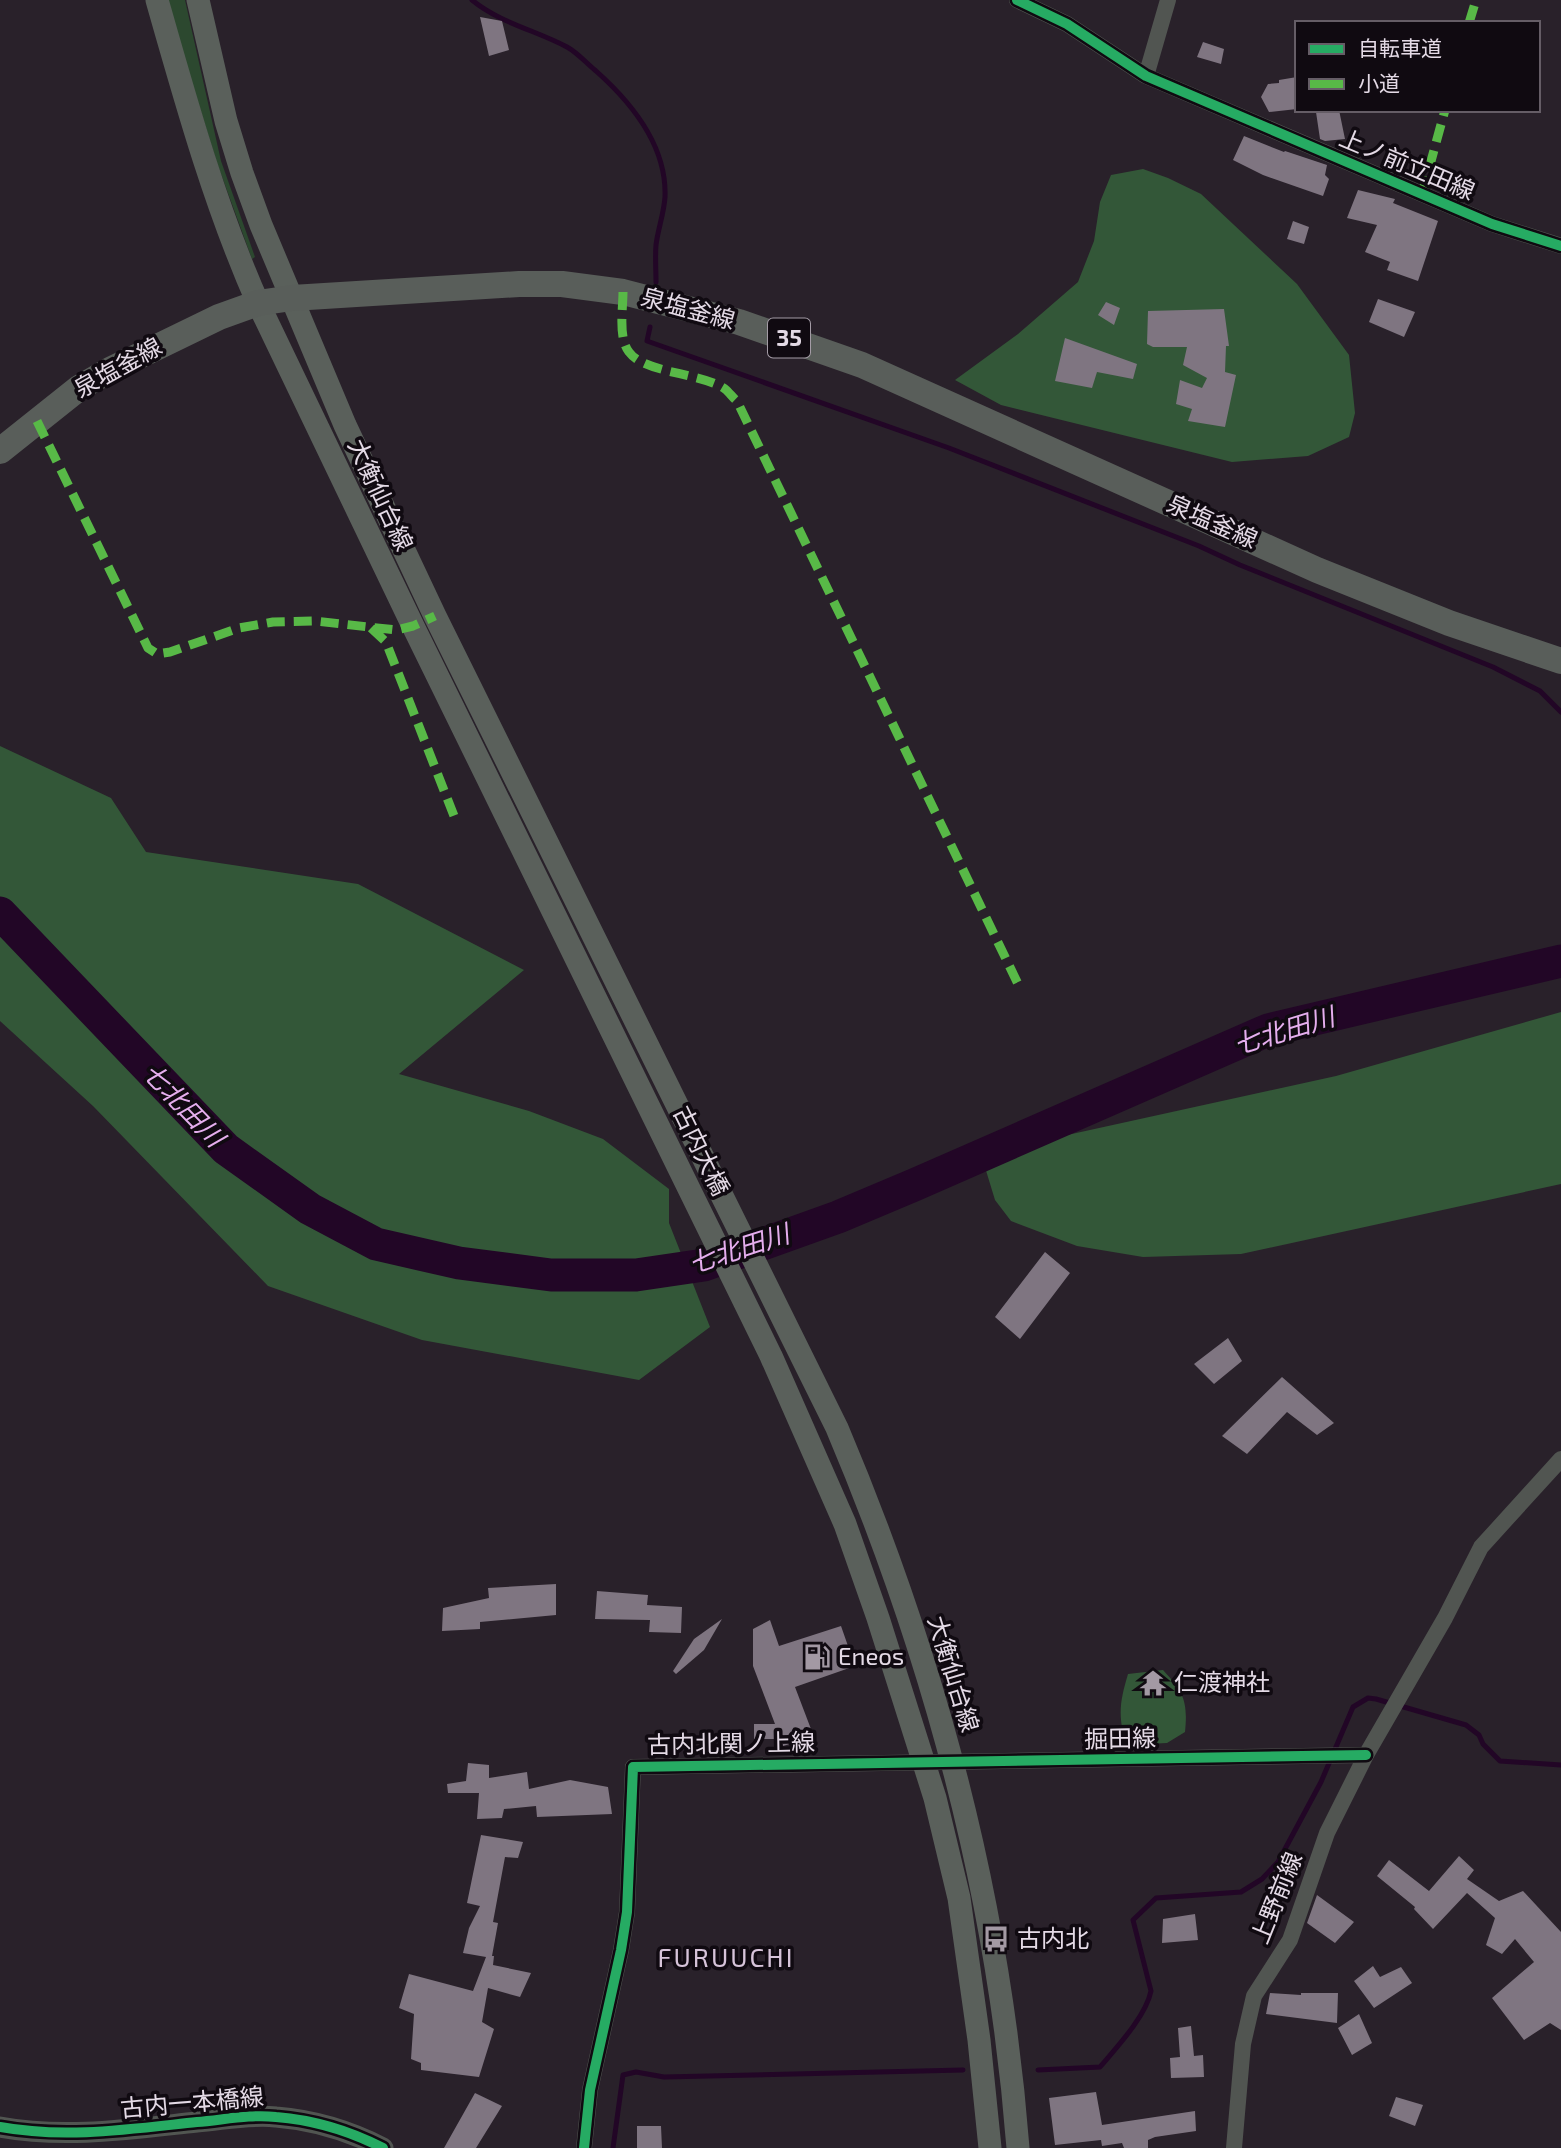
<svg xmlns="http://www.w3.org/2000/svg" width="1561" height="2148" font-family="'Exo 2','Noto Sans JP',sans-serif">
<rect width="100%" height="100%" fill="#29212a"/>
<!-- green -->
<path fill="#2c482f" d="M166 0H185L221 161 255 257 252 259 217 163Z"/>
<!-- forest -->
<path fill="#335738" d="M1143 169 1168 178 1201 194 1297 284 1349 355 1355 413 1349 437 1308 456 1232 462 1001 405 955 380 1018 334 1078 282 1094 241 1100 202 1111 175Z
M0 746 111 798 146 852 358 884 524 970 399 1074 529 1111 603 1139 669 1189V1223L710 1327 639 1380 422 1340 268 1286 93 1106 0 1021Z
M1561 1012V1184L1241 1254 1143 1257 1077 1246 1011 1221 995 1200 984 1164 986 1156 1049 1139 1336 1076Z
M1163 1670C1184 1693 1188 1701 1185 1732L1167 1743 1127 1745C1117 1717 1120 1701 1128 1674Z"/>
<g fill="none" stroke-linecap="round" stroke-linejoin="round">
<!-- stream -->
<path stroke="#220626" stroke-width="5" d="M472 0C500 23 535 30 567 47 578 53 586 63 596 71 632 103 667 146 665 197 664 213 658 229 656 245 655 257 656 270 656 282
M650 327 647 341 949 448 1199 546 1240 565 1493 667 1540 691 1561 712
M1038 2070 1100 2067C1117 2047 1146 2016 1151 1991L1133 1920 1156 1898 1241 1892 1262 1879 1278 1862 1321 1782 1353 1707 1368 1698 1376 1699 1466 1725 1479 1735 1483 1744 1500 1761 1561 1765
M613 2148 623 2075 636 2072 664 2077 963 2070"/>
<!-- river -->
<path stroke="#220626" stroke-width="33" d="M0 913 226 1149 310 1209 376 1244 459 1263 551 1275H636L704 1265 838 1217 914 1185 1268 1030 1561 961"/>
</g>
<!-- building -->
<path fill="#7f7581" d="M480 17 502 21 509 50 489 56Z
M1203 42 1224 49 1221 64 1197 57Z
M1297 77V109L1269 112 1261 97 1268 84 1279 83V80Z
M1339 110 1345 139 1325 141 1320 139 1316 112Z
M1244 136 1284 152 1285 151 1327 165 1325 175 1329 179 1323 196 1263 175 1233 160Z
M1358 190 1395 199 1393 203 1438 221 1418 281 1387 270 1390 262 1365 252 1377 225 1347 218Z
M1293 221 1309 227 1304 244 1287 239Z
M1378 299 1415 312 1404 337 1369 322Z
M1106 302 1120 308 1114 325 1098 315Z
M1224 309 1229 346H1226L1225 372 1236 375 1225 427 1188 421 1192 409 1176 404 1180 380 1202 388 1207 378 1183 365 1187 347H1153L1147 344 1148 311Z
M1065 338 1137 364 1133 379 1097 372 1092 388 1055 381Z
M1045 1252 1070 1273 1020 1339 995 1317Z
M1228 1338 1242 1361 1214 1384 1194 1364Z
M1282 1377 1334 1423 1317 1435 1287 1412 1247 1454 1222 1436Z
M556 1584V1615L480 1622V1629L442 1631 443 1608 489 1598 488 1588Z
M597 1591 648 1595 647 1605 682 1607 681 1633 649 1632 650 1620 595 1619Z
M722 1619 704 1650 676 1674 673 1671 694 1639Z
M770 1620 779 1646 841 1626 855 1666 795 1687 814 1737 783 1746 780 1739H754V1724H775L753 1666V1629Z
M468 1763 489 1765V1778L527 1772 529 1789 570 1780 608 1787 612 1814 537 1817 536 1806 504 1809 502 1818 477 1819 479 1793H448L447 1784 466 1781Z
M481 1835 523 1842 518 1858 505 1857 493 1922 498 1923 492 1956H494L493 1965 531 1973 520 1997 488 1988 482 2022 494 2029 479 2077 421 2070V2063L411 2059 414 2014 399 2008 409 1974 473 1991 486 1957 463 1953 469 1928 480 1906 467 1903Z
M1459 1856 1474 1870 1467 1879 1499 1901 1523 1891 1561 1932V2030L1550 2023 1524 2040 1492 1998 1534 1962 1515 1939 1502 1954 1486 1945 1495 1918 1467 1893 1433 1929 1414 1909 1415 1907 1377 1876 1389 1860 1429 1891Z
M1317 1895 1354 1922 1335 1943 1307 1923Z
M1195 1914 1198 1940 1162 1943 1163 1919Z
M1373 1966 1380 1977 1401 1967 1412 1983 1374 2008 1354 1981Z
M1270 1993 1301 1995V1993H1338L1337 2023 1266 2014Z
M1359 2014 1372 2043 1352 2055 1338 2028Z
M1191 2026 1194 2056 1203 2055 1204 2077 1171 2078 1170 2058 1180 2057 1178 2028Z
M1096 2092 1102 2125 1195 2111 1196 2131 1155 2137 1148 2140V2148H1124L1122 2143 1102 2146 1101 2140 1055 2145 1049 2098Z
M475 2093 502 2106 476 2148H444Z
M1396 2097 1423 2105 1415 2126 1389 2116Z
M637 2126H661L662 2148H637Z"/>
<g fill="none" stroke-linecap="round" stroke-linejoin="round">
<!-- minor -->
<path stroke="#515551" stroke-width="16" d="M1017 0 1067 24 1146 76 1492 224 1561 246
M1146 76 1168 0
M584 2148 590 2090 621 1950 627 1912 633 1767 1366 1755
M1234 2148 1243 2044 1254 1996 1290 1940 1327 1833 1366 1755 1445 1618 1481 1547 1561 1459"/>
<!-- tertiary -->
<path stroke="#515551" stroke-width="21" d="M0 2127C65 2139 131 2129 197 2122 223 2120 250 2114 276 2117 314 2120 350 2131 383 2148"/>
<!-- secondary -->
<path stroke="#5a605b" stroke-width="23" d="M157 0C186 102 215 206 258 303L413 626 771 1356 845 1524 878 1618 935 1798 959 1898 979 2040 990 2148
M198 0 226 121 242 173 261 225 345 425 435 616 837 1428C934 1657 999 1900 1018 2148"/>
<!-- primary -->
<path stroke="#595e5a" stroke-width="26" d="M0 451 79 388 110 370 219 317 258 303 292 298 519 284H562L623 292 739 322 862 365 1317 570 1449 623 1561 661"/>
<!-- quiet -->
<path stroke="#58b947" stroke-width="9" stroke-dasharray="18 9" stroke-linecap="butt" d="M1469 23 1476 0
M1422 194 1445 110
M623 292C623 309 618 338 629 352 644 373 702 373 725 389 729 392 733 398 737 401L1019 986
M37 421 148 648 157 654 170 652 239 628 273 622 315 621 396 630 413 626 435 616
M371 628 386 642 456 821"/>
<!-- cycleway casing -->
<g stroke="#100a11" stroke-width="15">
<path id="cycleway" d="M1017 0 1067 24 1146 76 1492 224 1561 246
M0 2127C65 2139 131 2129 197 2122 223 2120 250 2114 276 2117 314 2120 350 2131 383 2148
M584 2148 590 2090 621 1950 627 1912 633 1767 1366 1755"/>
</g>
<!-- cycleway -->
<use href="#cycleway" stroke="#26ab63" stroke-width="10"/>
</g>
<!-- icons -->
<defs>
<g id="fuel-bare" transform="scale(2.1)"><path d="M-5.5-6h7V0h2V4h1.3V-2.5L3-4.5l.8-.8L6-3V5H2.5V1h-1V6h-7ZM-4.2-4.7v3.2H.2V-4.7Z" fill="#a399a4" stroke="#100a11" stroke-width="2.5" paint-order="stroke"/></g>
<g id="temple-bare" transform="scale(2.1)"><path d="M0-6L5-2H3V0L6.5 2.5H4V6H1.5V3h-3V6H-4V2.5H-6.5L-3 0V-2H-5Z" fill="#a399a4" stroke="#100a11" stroke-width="2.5" paint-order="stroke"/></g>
<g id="bus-bare" transform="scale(2.1)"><path d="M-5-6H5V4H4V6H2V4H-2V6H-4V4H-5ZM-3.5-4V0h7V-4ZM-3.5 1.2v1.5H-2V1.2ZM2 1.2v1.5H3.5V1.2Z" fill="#a399a4" stroke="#100a11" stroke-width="2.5" paint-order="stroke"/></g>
</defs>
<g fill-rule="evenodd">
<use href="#fuel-bare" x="817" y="1657"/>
<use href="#temple-bare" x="1153" y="1683"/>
<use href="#bus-bare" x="996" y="1939"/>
</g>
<g text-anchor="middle" stroke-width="7" stroke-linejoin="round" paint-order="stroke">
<!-- shield labels -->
<rect fill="#100a11" stroke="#a49ca6" stroke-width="2" x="768" y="318.5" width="42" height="39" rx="5"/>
<g font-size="23" font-weight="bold" fill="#e4dae6">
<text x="789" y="346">35</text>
</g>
<!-- street labels -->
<g font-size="24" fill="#e4dae6" stroke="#100a11">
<text transform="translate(1407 165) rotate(23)" y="8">上ノ前立田線</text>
<text transform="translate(688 309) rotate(15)" y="8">泉塩釜線</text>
<text transform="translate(118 368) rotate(-29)" y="8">泉塩釜線</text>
<text transform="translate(380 495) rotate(65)" y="8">大衡仙台線</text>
<text transform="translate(1212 522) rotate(24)" y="8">泉塩釜線</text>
<text transform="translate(701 1151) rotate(64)" y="8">古内大橋</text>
<text transform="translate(953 1674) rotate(73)" y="8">大衡仙台線</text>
<text transform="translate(1120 1739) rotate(-1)" y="8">掘田線</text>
<text transform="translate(731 1744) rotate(-1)" y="8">古内北関ノ上線</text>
<text transform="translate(1277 1898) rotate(-68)" y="8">上野前線</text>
<text transform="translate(192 2103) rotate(-5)" y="8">古内一本橋線</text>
</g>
<!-- poi labels -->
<g font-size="24" fill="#e4dae6" stroke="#100a11" text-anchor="start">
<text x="838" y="1665">Eneos</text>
<text x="1174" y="1691">仁渡神社</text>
<text x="1017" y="1947">古内北</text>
</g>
<!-- water labels -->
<g font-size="26" font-style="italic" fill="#e5aeee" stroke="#100a11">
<text transform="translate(1284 1031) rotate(-17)" y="9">七北田川</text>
<text transform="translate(183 1105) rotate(46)" y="9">七北田川</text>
<text transform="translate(739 1249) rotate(-18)" y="9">七北田川</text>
</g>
<!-- neighbourhood labels -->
<g font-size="26" letter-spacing="2" fill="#d6c3d9" stroke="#100a11">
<text x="726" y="1967">FURUUCHI</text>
</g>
</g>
<!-- legend -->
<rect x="1295" y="21" width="245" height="91" fill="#100a11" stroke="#655d66" stroke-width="2"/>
<rect x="1309" y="44" width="35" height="10" fill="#26ab63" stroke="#655d66" stroke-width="2"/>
<text x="1358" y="56" font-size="21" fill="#e4dae6">自転車道</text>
<rect x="1309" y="79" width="35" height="10" fill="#58b947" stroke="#655d66" stroke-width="2"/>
<text x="1358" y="91" font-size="21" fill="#e4dae6">小道</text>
</svg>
